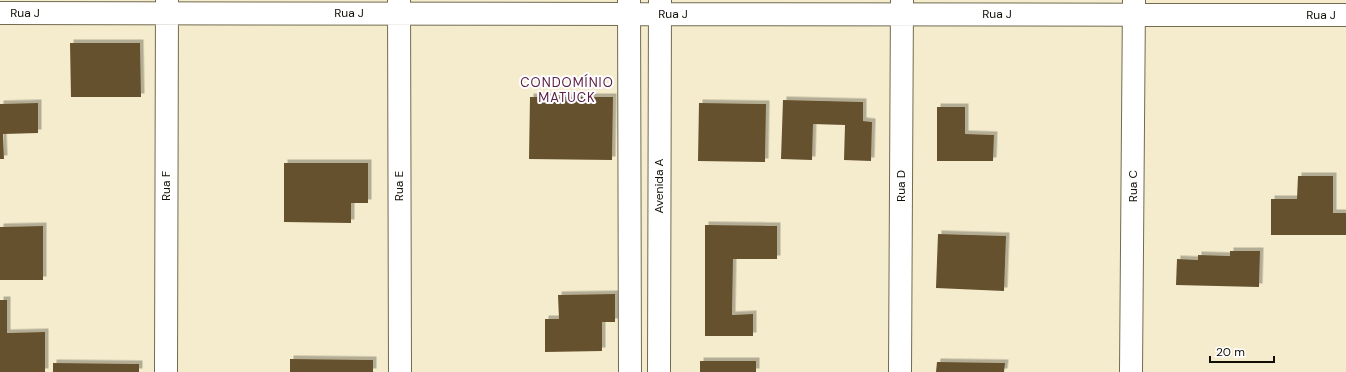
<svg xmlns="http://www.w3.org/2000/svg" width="1346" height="372" font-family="'DM Sans',sans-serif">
<defs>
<filter id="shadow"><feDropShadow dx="3.5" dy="-3.5" stdDeviation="0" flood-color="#0004"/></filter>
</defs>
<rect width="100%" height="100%" fill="#f4eccd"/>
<!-- building -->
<path fill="#66512d" filter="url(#shadow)" d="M70 43H140L141 97H71Z
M530 97H613L612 160 529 159Z
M783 100 863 102V121L872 122 871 161 844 160 845 125 813 124 812 160 781 159Z
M38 103V133L3 134 4 159H0V104Z
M699 103 766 104 765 162 698 161Z
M937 107H965V134L994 135 993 161H937Z
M284 163H368V203H351V223L284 222Z
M1298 176H1333V213H1346V235H1271V199H1297Z
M705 225 777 226V259H733L732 315 753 314V336H705Z
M43 226V280H0V227Z
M938 234 1006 236 1004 291 936 288Z
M1230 251H1260L1259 287 1176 285 1177 259 1198 260V255L1230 256Z
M615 294V322H602V351L545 352V319H559L558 295Z
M0 300H7V333L45 332V372H0Z
M290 359 373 360V372H290Z
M700 361H756V372H700Z
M937 362 1005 363 1004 372H936Z
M53 363 139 364V372H53Z"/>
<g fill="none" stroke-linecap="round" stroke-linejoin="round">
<!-- minor casing -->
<g stroke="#726b50" stroke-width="24">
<path id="minor" d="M399 0 400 372
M629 0 630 372
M0 13 1346 15
M166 372 167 0
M659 372 660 0
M900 372 902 0
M1131 372 1134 0"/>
</g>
<!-- minor -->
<use href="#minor" stroke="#fff" stroke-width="22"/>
</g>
<g text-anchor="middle" stroke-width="4" stroke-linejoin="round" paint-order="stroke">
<!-- street labels -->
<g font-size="12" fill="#110e05" stroke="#fff">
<text x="25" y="17">Rua J</text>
<text x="349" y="17">Rua J</text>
<text x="673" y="18">Rua J</text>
<text x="997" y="18">Rua J</text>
<text x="1321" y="19">Rua J</text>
<text transform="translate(166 186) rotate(-90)" y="4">Rua F</text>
<text transform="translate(399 186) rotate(-90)" y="4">Rua E</text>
<text transform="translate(659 186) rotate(-90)" y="4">Avenida A</text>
<text transform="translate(901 186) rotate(-90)" y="4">Rua D</text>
<text transform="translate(1133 186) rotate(-90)" y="4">Rua C</text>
</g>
<!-- neighbourhood labels -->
<g font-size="13" letter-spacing="1" fill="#5c2047" stroke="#fff">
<text x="567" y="87">CONDOMÍNIO<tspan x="567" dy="15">MATUCK</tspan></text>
</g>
</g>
<!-- scale -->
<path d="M1210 356v6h64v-6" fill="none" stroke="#110e05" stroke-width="2"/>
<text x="1216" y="356" font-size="12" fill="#110e05" stroke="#ffffff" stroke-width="3" paint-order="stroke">20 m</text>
</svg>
